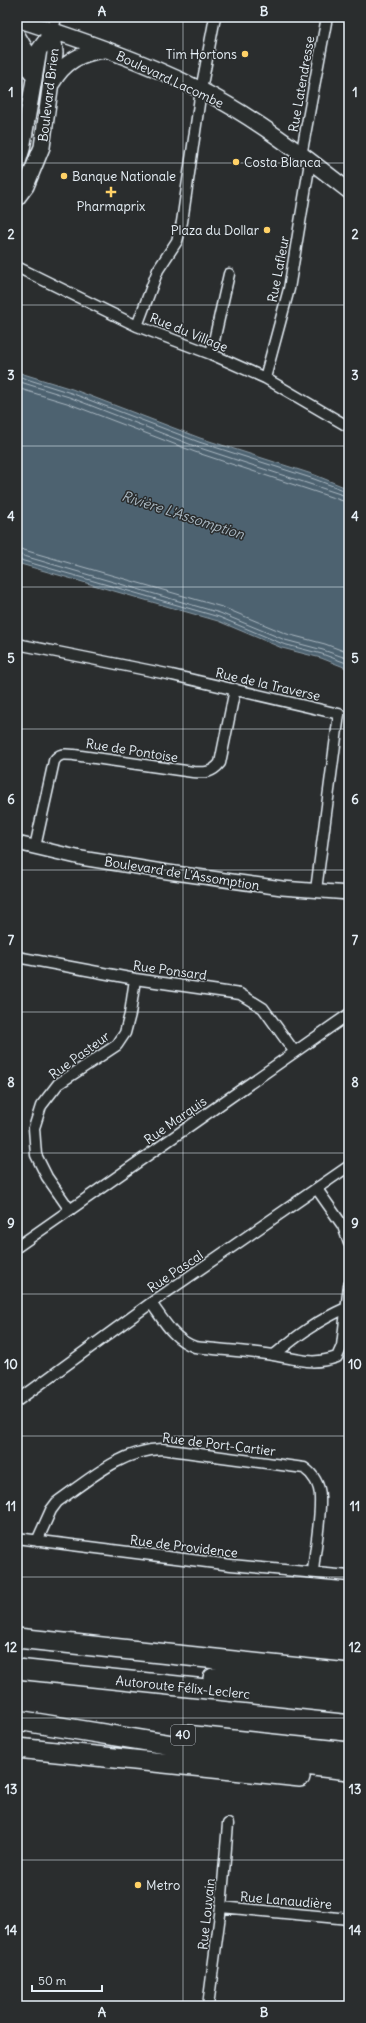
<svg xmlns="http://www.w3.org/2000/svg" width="366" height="2023" font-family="Delius,sans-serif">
<rect width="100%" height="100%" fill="#2a2d2e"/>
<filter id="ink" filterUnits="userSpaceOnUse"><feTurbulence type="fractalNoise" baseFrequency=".025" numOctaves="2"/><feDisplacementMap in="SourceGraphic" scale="8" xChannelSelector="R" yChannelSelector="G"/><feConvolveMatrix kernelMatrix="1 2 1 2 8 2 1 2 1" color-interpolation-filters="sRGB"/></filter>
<g filter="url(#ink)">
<!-- water -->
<path fill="#4d6270" stroke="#8b9ba6" d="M17 372 72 389 200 438 315 475 349 489V669L321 658 282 648 218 621 17 563Z"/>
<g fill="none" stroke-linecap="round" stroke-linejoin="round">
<!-- shore -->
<path stroke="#aab8c2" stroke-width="1" d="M17 376 71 393 199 442 314 479 349 492
M17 381 69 397 197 447 349 497
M17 388 67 403 195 452 349 503
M17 548 222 607 287 634 325 644 349 653
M17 554 220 613 285 640 323 650 349 659
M17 559 219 617 283 644 322 654 349 664"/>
<!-- minor casing -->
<g stroke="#e8f1f8" stroke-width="13">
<path id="minor" d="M53 31 56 17
M301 156 327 17
M17 267 137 326 211 354 265 378 349 427
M137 326 158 270 177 241 182 222 201 90 215 17
M211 354 229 274
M265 378 289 289 310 162
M17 644 172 675 339 714 316 890
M35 847 54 761C59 753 65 754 74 755L193 772C205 773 212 773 220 763L235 689
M17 957 135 979 240 994 263 1008 294 1051
M317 1189 343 1226 349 1243
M70 1210 47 1177 36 1155 34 1128 41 1106 58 1084 117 1045 125 1033 130 1014 135 979
M17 1247 349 1014
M151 1303C164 1321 174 1340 195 1347 221 1350 247 1351 273 1355 298 1359 311 1366 337 1357L342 1346 349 1285
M274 1355C298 1335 317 1321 346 1308
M17 1401 151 1303 349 1166
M17 1538 231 1565 349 1576
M37 1541 51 1510 57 1502C90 1479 121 1450 162 1449L304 1468C313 1474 320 1485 320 1497 321 1521 315 1547 313 1572
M221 1907 349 1919
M208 2006 221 1907 228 1824"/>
</g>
<!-- tertiary casing -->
<g stroke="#e8f1f8" stroke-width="16">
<path id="tertiary" d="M17 843 81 858 168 872 282 888 349 893"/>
</g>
<!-- secondary casing -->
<g stroke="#e8f1f8" stroke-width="18">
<path id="secondary" d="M17 19C79 39 143 61 201 90 254 117 303 155 349 191
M17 35 28 54 31 72
M52 83C64 62 80 53 104 50
M17 165 22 149 39 50 53 31
M17 198 26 186 42 147 55 53 53 31"/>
</g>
<!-- motorway casing -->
<g stroke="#e8f1f8" stroke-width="22">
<path id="motorway" d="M17 1638 349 1673
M17 1669 349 1704
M213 1678 261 1680 349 1687
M17 1720 278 1762 349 1770
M185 1735 349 1752
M17 1748 300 1777"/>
</g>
<!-- minor -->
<use href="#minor" stroke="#2a2d2e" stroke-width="10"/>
<!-- tertiary -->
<use href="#tertiary" stroke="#2a2d2e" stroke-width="13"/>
<!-- secondary -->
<use href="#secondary" stroke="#2a2d2e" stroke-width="15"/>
<!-- motorway -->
<use href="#motorway" stroke="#2a2d2e" stroke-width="19"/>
</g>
</g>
<!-- grid -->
<path fill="none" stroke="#e8f1f8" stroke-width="1" stroke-opacity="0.55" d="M183 17V2006M17 163H349M17 305H349M17 446H349M17 587H349M17 729H349M17 870H349M17 1012H349M17 1153H349M17 1294H349M17 1436H349M17 1577H349M17 1718H349M17 1860H349"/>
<!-- markers -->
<g fill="#ffd166" stroke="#2a2d2e" stroke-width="1.5">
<circle cx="245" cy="54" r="4"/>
<circle cx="236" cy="162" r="4"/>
<circle cx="64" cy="176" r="4"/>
<path d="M109 186h4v4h4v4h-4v4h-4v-4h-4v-4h4z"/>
<circle cx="267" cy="230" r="4"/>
<circle cx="138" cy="1885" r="4"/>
</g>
<g text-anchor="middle" stroke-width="3" stroke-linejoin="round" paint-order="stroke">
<!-- shield labels -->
<rect fill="#2a2d2e" stroke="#afb6bb" stroke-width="1" x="171" y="1725" width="24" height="20" rx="3"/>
<g font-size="12" font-weight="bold" fill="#e8f1f8">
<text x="183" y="1739">40</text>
</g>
<!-- poi labels -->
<g font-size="13" fill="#e8f1f8" stroke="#2a2d2e" text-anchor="start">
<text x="237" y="59" text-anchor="end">Tim Hortons</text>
<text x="244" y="167">Costa Blanca</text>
<text x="72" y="181">Banque Nationale</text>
<text x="111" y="211" text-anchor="middle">Pharmaprix</text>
<text x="259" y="235" text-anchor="end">Plaza du Dollar</text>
<text x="146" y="1890">Metro</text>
</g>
<!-- street labels -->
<g font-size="13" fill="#e8f1f8" stroke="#2a2d2e">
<text transform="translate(170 79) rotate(25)" y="5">Boulevard Lacombe</text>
<text transform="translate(301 84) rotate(-80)" y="5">Rue Latendresse</text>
<text transform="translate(48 95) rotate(-83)" y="5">Boulevard Brien</text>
<text transform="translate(278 269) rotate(-79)" y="5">Rue Lafleur</text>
<text transform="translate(189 332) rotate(22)" y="5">Rue du Village</text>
<text transform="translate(268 684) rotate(13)" y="5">Rue de la Traverse</text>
<text transform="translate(132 750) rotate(9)" y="5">Rue de Pontoise</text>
<text transform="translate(182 873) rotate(9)" y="5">Boulevard de L'Assomption</text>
<text transform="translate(170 970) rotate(8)" y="5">Rue Ponsard</text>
<text transform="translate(79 1055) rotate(-36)" y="5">Rue Pasteur</text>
<text transform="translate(175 1120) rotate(-35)" y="5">Rue Marquis</text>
<text transform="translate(175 1271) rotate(-34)" y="5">Rue Pascal</text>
<text transform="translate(219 1444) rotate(7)" y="5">Rue de Port-Cartier</text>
<text transform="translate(184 1546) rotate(7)" y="5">Rue de Providence</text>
<text transform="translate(183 1687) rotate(6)" y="5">Autoroute Félix-Leclerc</text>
<text transform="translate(286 1900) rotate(5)" y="5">Rue Lanaudière</text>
<text transform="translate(206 1914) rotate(-84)" y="5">Rue Louvain</text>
</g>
<!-- water labels -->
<g font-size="14" font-style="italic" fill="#aab8c2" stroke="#2a2d2e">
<text transform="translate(183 515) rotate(18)" y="5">Rivière L'Assomption</text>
</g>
</g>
<!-- margin -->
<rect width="366" height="2023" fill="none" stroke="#2a2d2e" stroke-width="44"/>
<!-- scale -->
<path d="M32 1985v6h70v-6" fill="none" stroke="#e8f1f8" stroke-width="2"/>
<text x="38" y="1985" font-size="12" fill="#e8f1f8" stroke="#2a2d2e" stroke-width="3" paint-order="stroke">50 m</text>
<rect x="22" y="22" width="322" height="1979" fill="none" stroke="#e8f1f8" stroke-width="1.5"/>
<g font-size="13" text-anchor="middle" font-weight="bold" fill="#e8f1f8">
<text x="102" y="16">A</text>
<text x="264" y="16">B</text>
<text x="11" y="97">1</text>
<text x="355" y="97">1</text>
<text x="11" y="239">2</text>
<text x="355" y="239">2</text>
<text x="11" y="380">3</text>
<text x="355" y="380">3</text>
<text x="11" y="521">4</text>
<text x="355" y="521">4</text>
<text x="11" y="663">5</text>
<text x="355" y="663">5</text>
<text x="11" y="804">6</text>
<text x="355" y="804">6</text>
<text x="11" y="945">7</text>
<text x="355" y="945">7</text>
<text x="11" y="1087">8</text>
<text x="355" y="1087">8</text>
<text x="11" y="1228">9</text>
<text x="355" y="1228">9</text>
<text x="11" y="1369">10</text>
<text x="355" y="1369">10</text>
<text x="11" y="1511">11</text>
<text x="355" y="1511">11</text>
<text x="11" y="1652">12</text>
<text x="355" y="1652">12</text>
<text x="11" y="1794">13</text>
<text x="355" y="1794">13</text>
<text x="11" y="1935">14</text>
<text x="355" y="1935">14</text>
<text x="102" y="2017">A</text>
<text x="264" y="2017">B</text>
</g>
</svg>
